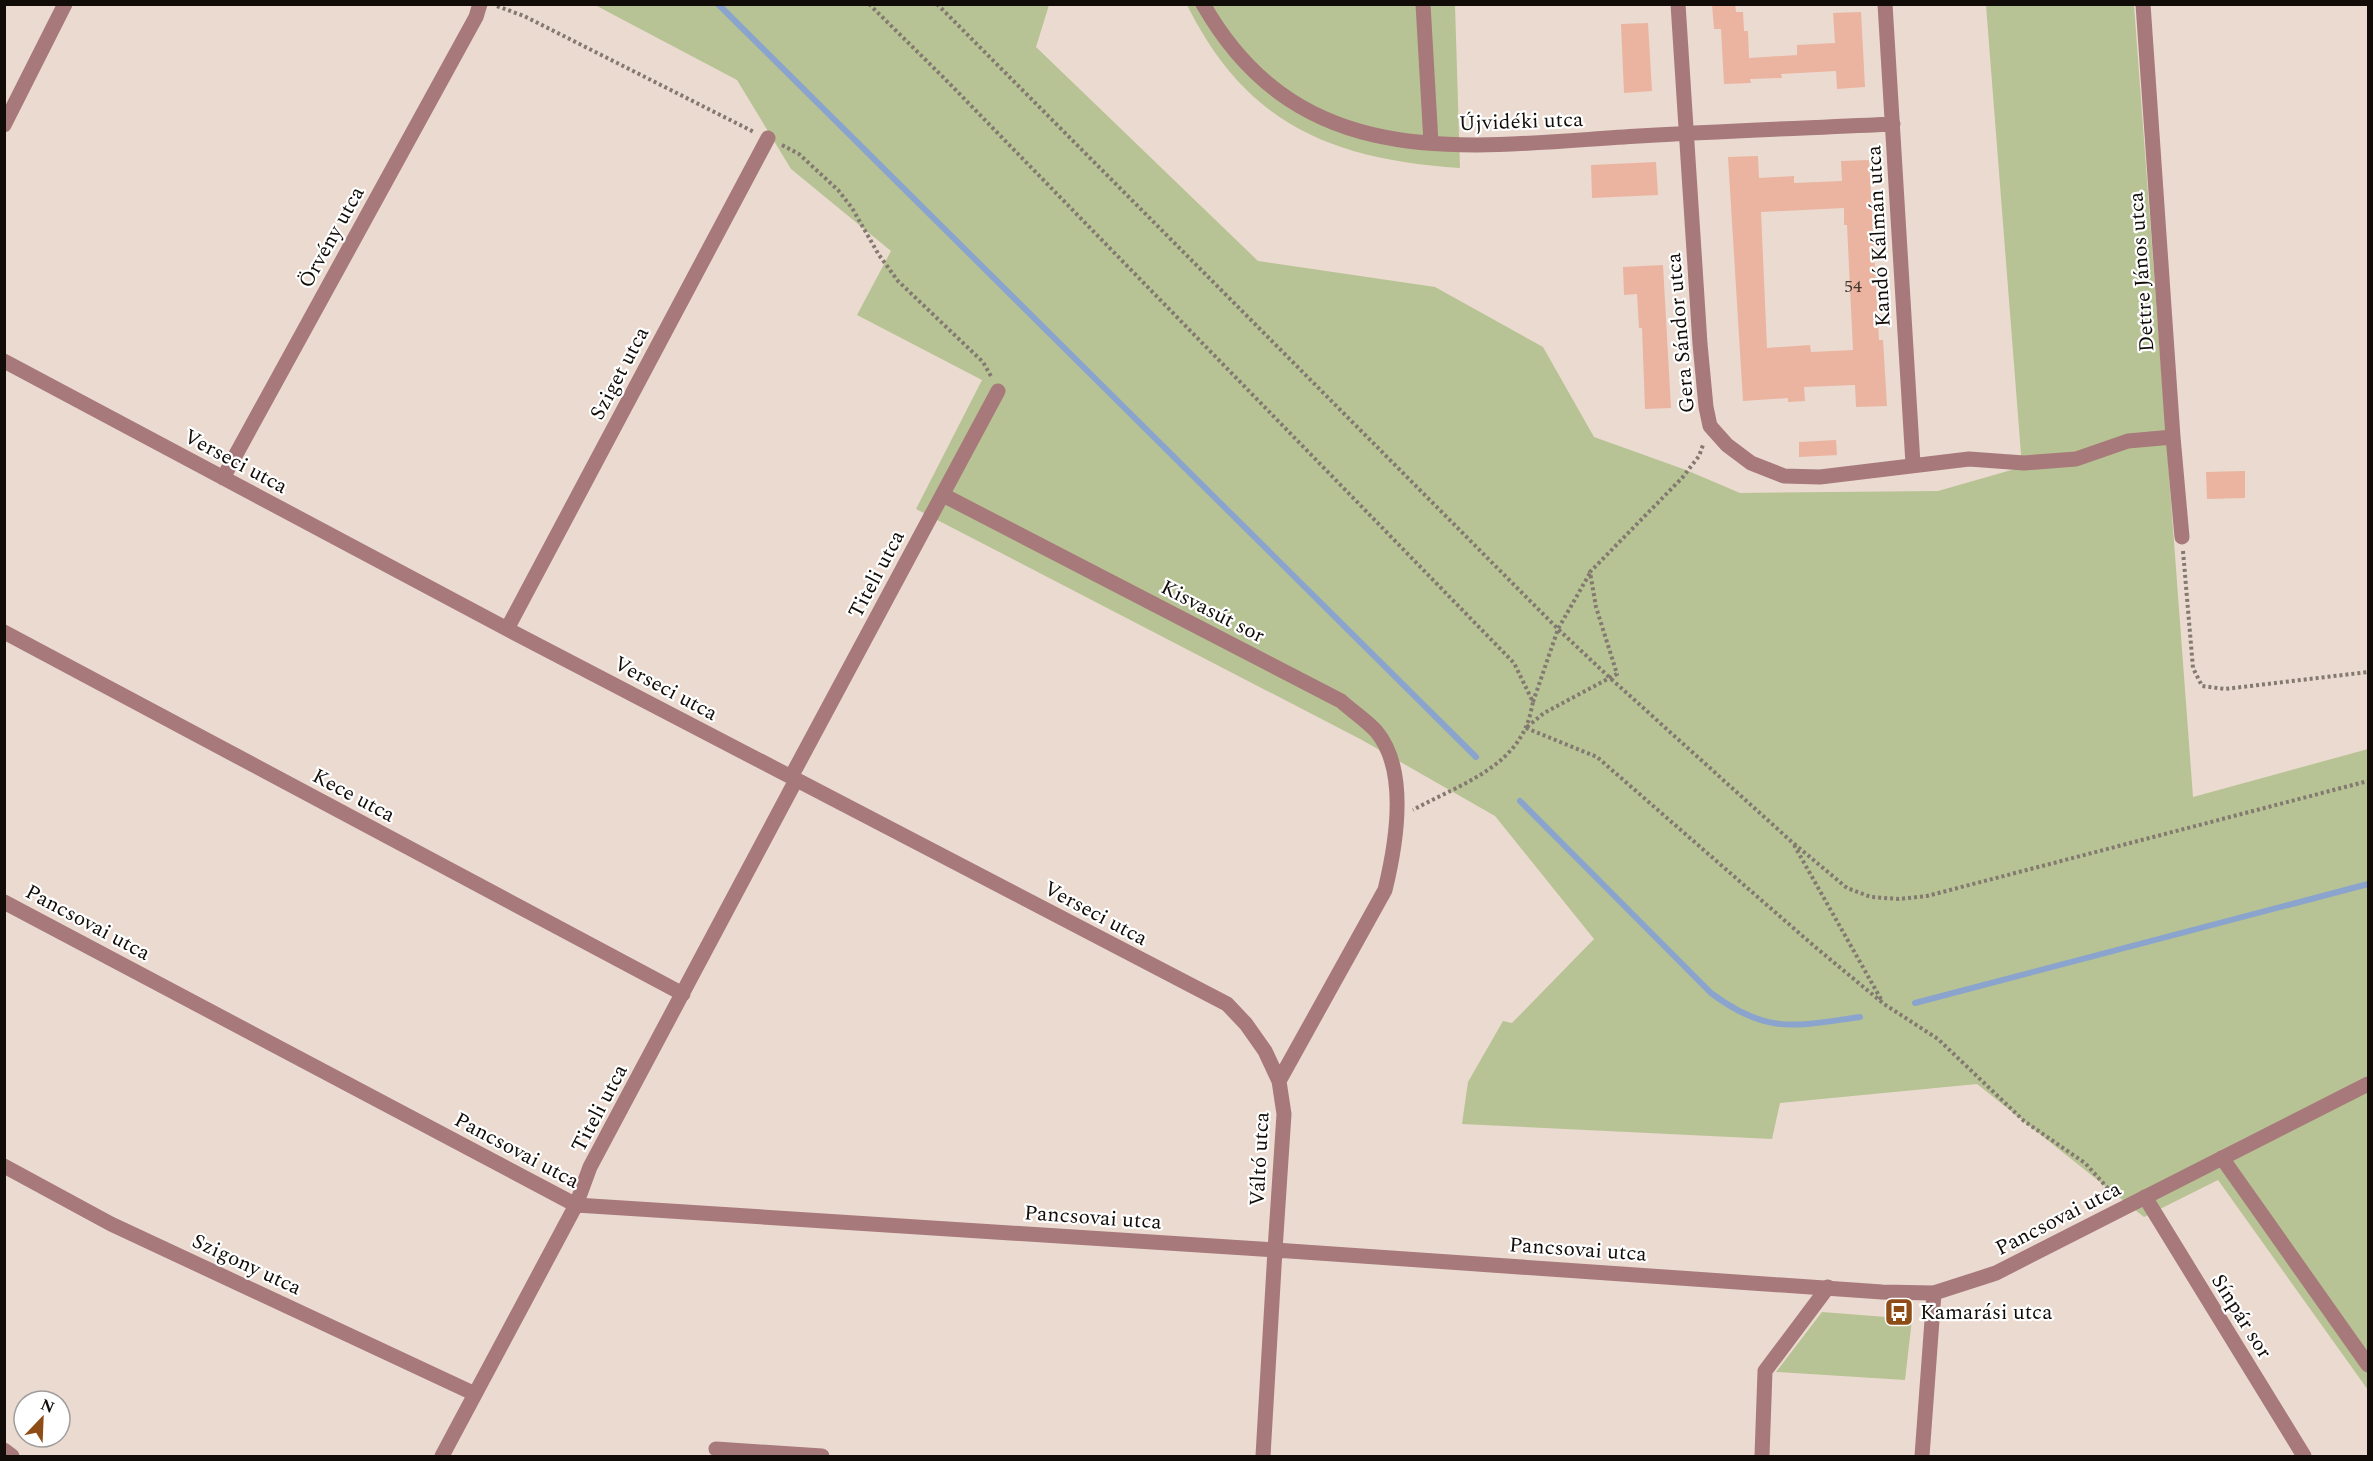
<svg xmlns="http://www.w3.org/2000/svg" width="2373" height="1461" font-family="Spectral,serif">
<rect width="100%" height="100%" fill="#ebdacf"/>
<!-- green -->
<path fill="#b7c394" d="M595 5H1049L1036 47 1258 261 1435 287 1543 347 1594 437 1686 470 1740 493 1938 491 2022 467 1986 5H2134L2193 797 2368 749V1390L2218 1180 2144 1217 1977 1084 1780 1103 1772 1139 1462 1124 1468 1082 1503 1021 1512 1023 1594 939 1495 816 1362 740 916 509 982 380 857 315 891 251 791 169 737 80Z
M1187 5H1455L1460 168C1331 159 1247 125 1187 5Z
M1822 1312 1912 1319 1905 1380 1776 1372Z"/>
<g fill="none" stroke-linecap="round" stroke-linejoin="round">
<!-- stream -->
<path stroke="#8aa4ce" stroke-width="6" d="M718 4 1476 757
M1520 801 1711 993C1767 1035 1795 1026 1860 1017
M1915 1003 2368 884"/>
</g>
<!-- building -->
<path fill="#eab4a1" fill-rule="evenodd" d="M1712 4H1735L1736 12H1743L1744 31H1748L1749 58 1797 55V45L1835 43 1833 13 1861 12 1865 87 1837 89 1836 71 1781 74 1782 78 1750 79 1751 83 1724 84 1721 29H1714Z
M1648 23 1652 91 1624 93 1621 24Z
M1758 156 1759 178 1794 176V183L1842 181 1841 161 1869 160 1879 340H1883L1887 406 1856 407 1855 385 1804 387 1805 401 1788 402V398L1743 401 1728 157ZM1844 208V225H1847L1853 350 1811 352 1810 345 1767 348 1761 212Z
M1656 162 1658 195 1592 198 1591 165Z
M1663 265 1671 408 1645 409 1642 328H1639L1637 294 1624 295 1623 267Z
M1836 440 1837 455 1799 457V442Z
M2245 471V498L2207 499 2206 472Z"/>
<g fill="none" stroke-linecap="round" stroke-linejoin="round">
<!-- path -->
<path stroke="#847971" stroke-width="4" stroke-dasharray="3 3" stroke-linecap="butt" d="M869 4 945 79 1514 663 1533 702C1531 711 1529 721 1525 729 1505 772 1452 788 1413 810
M937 4 1558 629 1609 677 1792 842 1847 888 1871 897 1899 899 1927 896 2368 781
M497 6 524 16 754 132
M782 145 799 154 838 190 852 208 879 255 898 281 983 362 992 378
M2183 551 2193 668 2202 686 2225 689 2368 672
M1533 702 1558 629 1590 573
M1527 727 1544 713 1617 674 1596 607 1590 572 1682 478 1699 456 1703 445
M1526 728 1597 757 1814 946 1884 1004 1938 1039 2024 1121 2085 1163 2114 1195
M1794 845 1882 1001"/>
<!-- minor -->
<path stroke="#a7797b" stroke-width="15" d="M1203 4C1302 178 1470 146 1639 136 1724 131 1808 128 1893 124
M1423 4 1431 143
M1678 4 1700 344 1706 407 1710 426 1727 445 1751 463 1784 476 1820 477 1969 459 2024 463 2076 459 2128 441 2173 437
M1885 4 1913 464
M2143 4 2173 437 2182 537
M4 125 65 4
M4 361 507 629 1227 1004 1246 1024 1265 1051 1279 1081 1284 1114 1275 1250 576 1205 4 902
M223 478 476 17 480 4
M943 495 1341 701C1352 711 1366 720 1376 731 1409 770 1396 845 1385 890L1279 1081
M507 629 768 138
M4 632 683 994
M791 777 998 391
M2222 1158 2368 1365
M4 1166 111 1224 475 1394
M2145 1197 2304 1456
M716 1449 822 1456
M4 1450 12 1456
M442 1456 576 1205 590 1167 796 780
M1762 1456 1765 1371 1828 1287
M1922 1456 1934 1293"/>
<!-- tertiary -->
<path stroke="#a7797b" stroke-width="15" d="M1263 1456 1275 1250 1882 1292 1934 1293 1996 1273 2368 1084"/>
</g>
<!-- icons -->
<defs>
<g id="bus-square" transform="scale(1.5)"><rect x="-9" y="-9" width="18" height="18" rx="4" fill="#8e4d17" stroke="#fff"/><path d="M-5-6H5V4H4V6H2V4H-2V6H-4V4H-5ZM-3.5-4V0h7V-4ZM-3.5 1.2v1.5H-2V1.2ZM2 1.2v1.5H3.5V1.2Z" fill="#fff"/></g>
</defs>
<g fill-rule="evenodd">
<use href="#bus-square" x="1899" y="1312"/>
</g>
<g text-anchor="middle" stroke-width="4.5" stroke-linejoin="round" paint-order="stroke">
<!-- number labels -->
<g font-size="18" fill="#47362e">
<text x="1853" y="292">54</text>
</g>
<!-- street labels -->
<g font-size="21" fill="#110c08" stroke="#fff">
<text transform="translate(1521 121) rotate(-2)" y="7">Újvidéki utca</text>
<text transform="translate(1878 236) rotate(-93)" y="7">Kandó Kálmán utca</text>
<text transform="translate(331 237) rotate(-61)" y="7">Örvény utca</text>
<text transform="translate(2141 272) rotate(-94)" y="7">Dettre János utca</text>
<text transform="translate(1680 333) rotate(-95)" y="7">Gera Sándor utca</text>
<text transform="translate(619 373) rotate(-62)" y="7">Sziget utca</text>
<text transform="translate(236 461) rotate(28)" y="7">Verseci utca</text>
<text transform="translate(876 574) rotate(-62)" y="7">Titeli utca</text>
<text transform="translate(1213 611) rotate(27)" y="7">Kisvasút sor</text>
<text transform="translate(666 688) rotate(28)" y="7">Verseci utca</text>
<text transform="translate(354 795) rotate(28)" y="7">Kece utca</text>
<text transform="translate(1096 913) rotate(28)" y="7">Verseci utca</text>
<text transform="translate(88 922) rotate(28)" y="7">Pancsovai utca</text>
<text transform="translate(599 1108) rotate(-62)" y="7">Titeli utca</text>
<text transform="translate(517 1150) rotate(28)" y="7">Pancsovai utca</text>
<text transform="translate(1259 1159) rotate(-87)" y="7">Váltó utca</text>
<text transform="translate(1093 1217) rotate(4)" y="7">Pancsovai utca</text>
<text transform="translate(2058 1218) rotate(-27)" y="7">Pancsovai utca</text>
<text transform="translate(1578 1249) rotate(4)" y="7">Pancsovai utca</text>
<text transform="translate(247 1264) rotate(25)" y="7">Szigony utca</text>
<text transform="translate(2242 1316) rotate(58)" y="7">Sínpár sor</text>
</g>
<!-- poi labels -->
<g font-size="21" fill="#110c08" stroke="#fff" text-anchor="start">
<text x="1920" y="1319">Kamarási utca</text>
</g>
</g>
<!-- border -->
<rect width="2373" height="1461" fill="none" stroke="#110c08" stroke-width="12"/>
<!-- north arrow -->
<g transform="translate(42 1419) rotate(23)"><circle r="28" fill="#ffffff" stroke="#a09e9c" stroke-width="1.5"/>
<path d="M0-4.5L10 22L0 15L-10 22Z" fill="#8e4d17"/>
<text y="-9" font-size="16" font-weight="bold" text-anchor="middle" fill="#110c08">N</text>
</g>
</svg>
